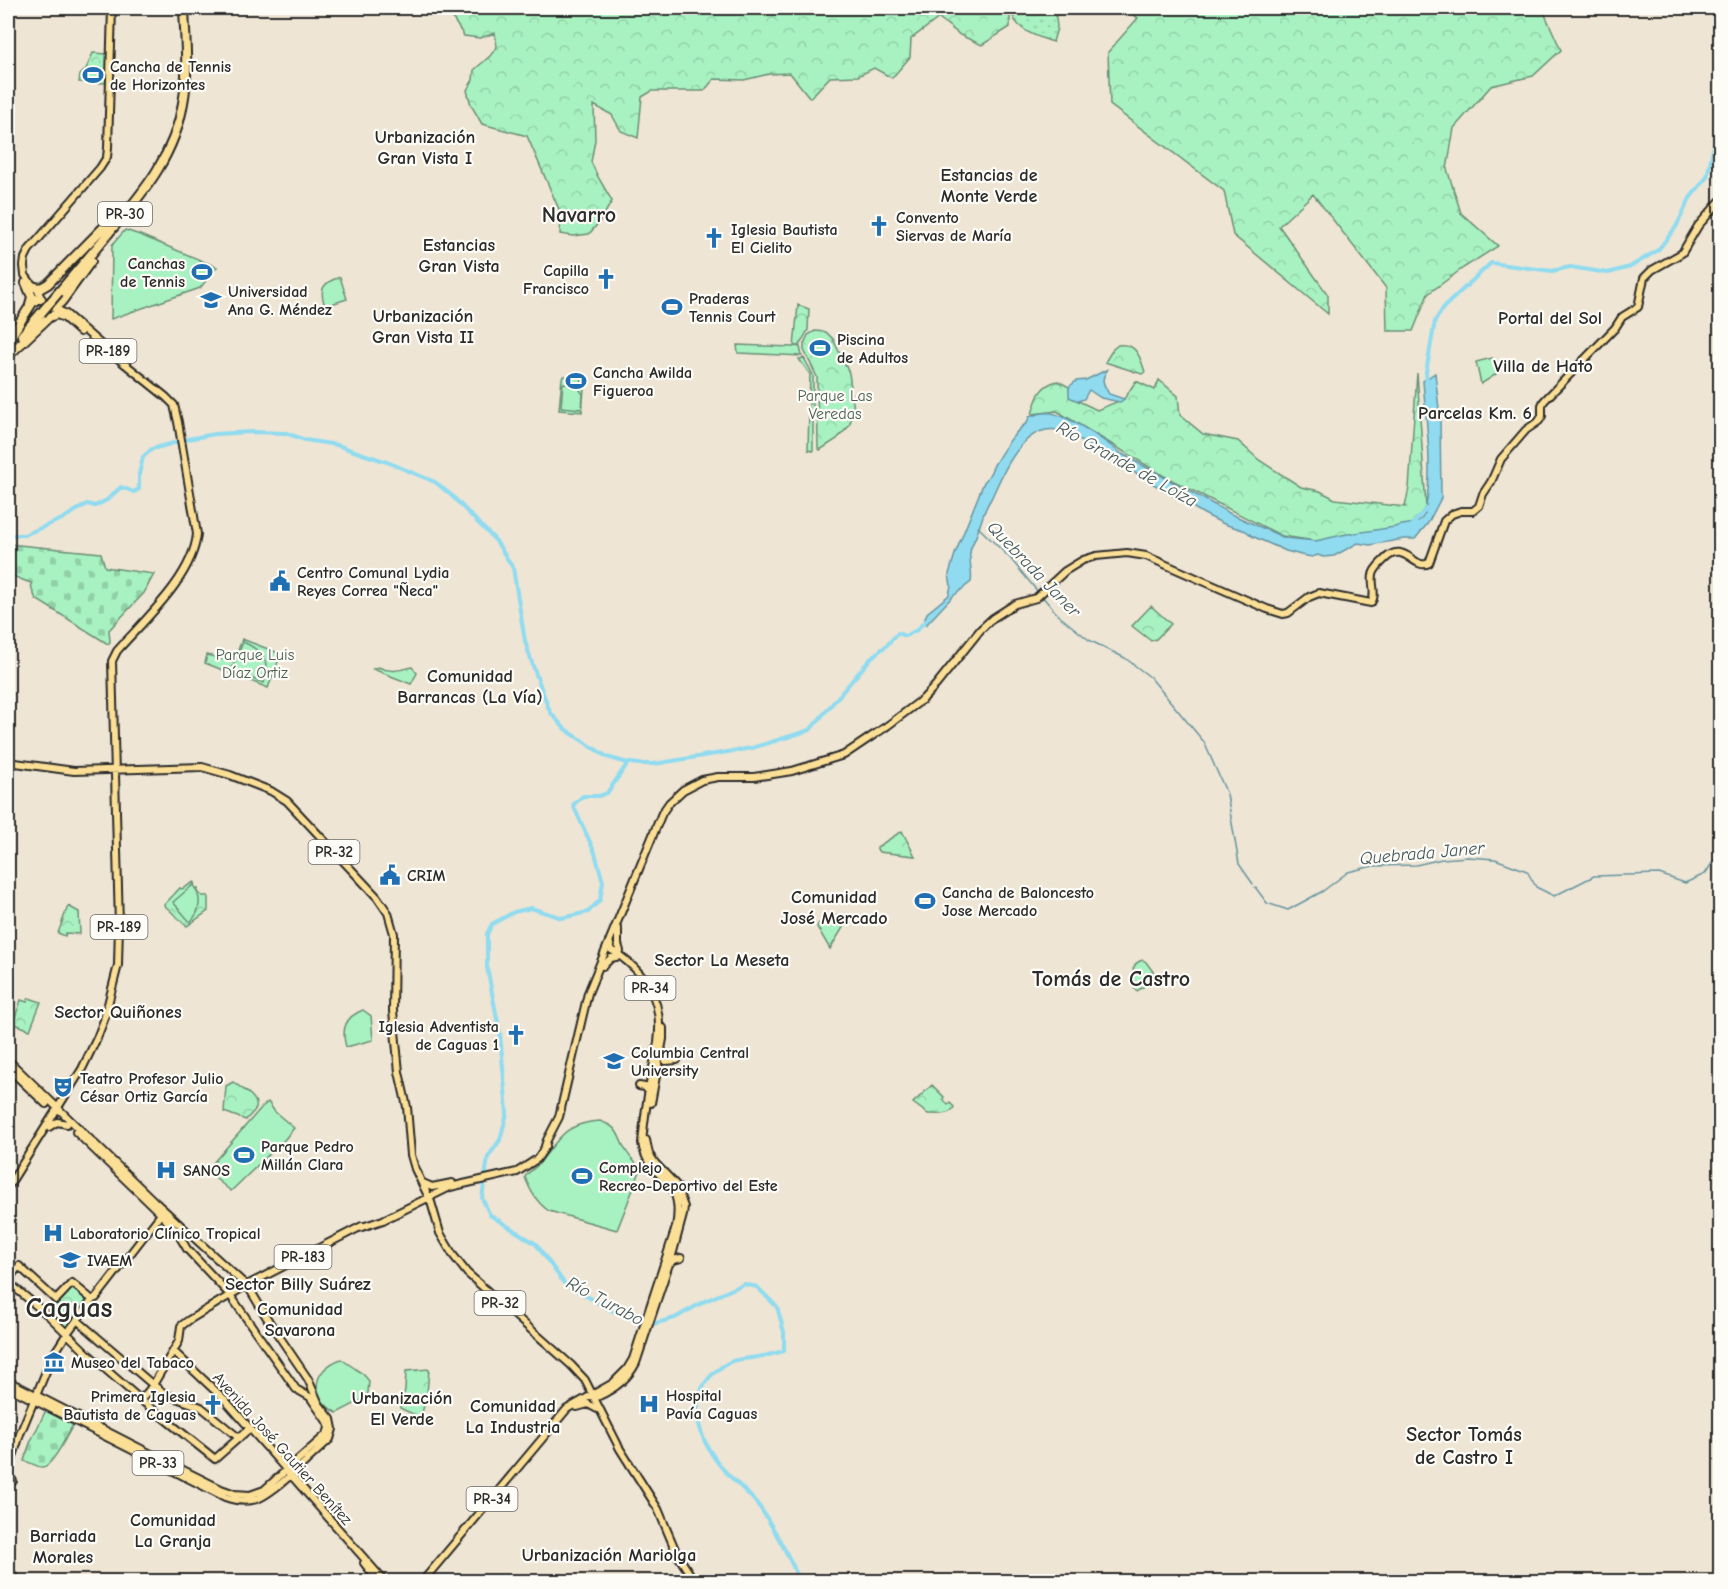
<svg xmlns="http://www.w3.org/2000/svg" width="1728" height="1589" font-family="'Comic Neue',sans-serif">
<defs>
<pattern id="grass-dots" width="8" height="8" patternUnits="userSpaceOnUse" patternTransform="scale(1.5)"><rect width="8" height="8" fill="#a8f2c1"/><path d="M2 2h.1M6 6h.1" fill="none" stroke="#91d0a6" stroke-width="1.8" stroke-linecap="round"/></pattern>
<pattern id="forest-crowns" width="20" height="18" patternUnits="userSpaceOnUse" patternTransform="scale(1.5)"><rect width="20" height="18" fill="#a8f2c1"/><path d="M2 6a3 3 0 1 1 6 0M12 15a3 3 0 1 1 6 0" fill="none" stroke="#91d0a6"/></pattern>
<pattern id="cemetery-stones" width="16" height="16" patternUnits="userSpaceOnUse" patternTransform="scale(1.5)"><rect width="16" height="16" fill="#a8f2c1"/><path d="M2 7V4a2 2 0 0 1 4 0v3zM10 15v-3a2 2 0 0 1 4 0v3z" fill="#91d0a6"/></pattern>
</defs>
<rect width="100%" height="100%" fill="#eee5d4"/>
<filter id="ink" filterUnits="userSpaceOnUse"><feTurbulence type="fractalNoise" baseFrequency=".0167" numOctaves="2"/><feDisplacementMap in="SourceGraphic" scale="12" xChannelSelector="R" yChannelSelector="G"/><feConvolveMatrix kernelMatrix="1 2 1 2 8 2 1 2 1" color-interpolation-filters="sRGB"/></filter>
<g filter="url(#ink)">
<!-- grass -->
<path fill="url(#grass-dots)" stroke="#6a8e76" stroke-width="1.5" d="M1011 8H1055L1057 28 1053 42C1035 36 1013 30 1011 8Z"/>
<!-- forest -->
<path fill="url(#forest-crowns)" stroke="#6a8e76" stroke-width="1.5" d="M437 8H1010V27L982 45 960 35 939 18 911 39 910 57 892 78 874 68 858 76 830 77 810 98 790 73 769 74 744 80 714 79 704 91H652L642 97 638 138 621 131 612 115 594 105 595 140 591 162 598 177 612 201 601 220 589 234 573 236 560 234 561 214 527 136 482 124 471 105 467 90 473 80 474 70 490 56 497 47 495 33 480 38 464 36 448 11Z
M1122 8H1542L1561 50 1533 76 1491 86 1454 128 1447 169 1461 213 1498 246 1463 268 1428 294 1413 331H1387L1386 288 1313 194 1279 226 1328 295V314L1233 235 1224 191 1110 105 1108 52 1138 18Z
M93 53 107 54 106 83 79 82 80 75 86 69Z
M798 305 809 309 808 330 799 346H795L800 347 802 356 738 353 737 345 794 347Z
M815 331 826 332 833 339 849 373 854 410 849 426 837 439 820 450 818 448 817 377 804 350V344L808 335Z
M1118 345C1137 343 1140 357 1145 372L1142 374 1105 362 1113 349Z
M804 358 813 375V451L808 450 810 373H809L799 359Z
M1417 373 1426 507 1410 527 1316 541 1282 536 1164 476 1057 411 1032 414C1037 398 1039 385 1058 381L1069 387 1070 397 1097 410 1124 399 1136 381 1155 390 1159 380 1178 396 1180 415 1203 434 1238 441 1259 460 1301 487 1320 491 1335 499 1405 507 1409 488Z
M564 376 585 377 582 412 559 410 562 378Z
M1151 606 1171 624 1156 639 1151 641 1132 626Z
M242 639 281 654 268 688 205 663 207 655 234 662Z
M378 667C391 673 400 670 412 667L417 673 411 684 373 669Z
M902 831 915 856 879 852 877 849V847Z
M194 882 195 888H198V892L202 896H208V911L187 926 164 905 180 888 182 889Z
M68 906 79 912 80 934 66 933 65 936 58 933Z
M29 998 41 1002 30 1030 13 1023 21 1000 27 1002Z
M233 1082C239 1087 259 1097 256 1108 254 1112 248 1117 246 1120L224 1112 226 1086Z
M932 1085 944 1097 943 1099 948 1105 950 1103 954 1107C950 1116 937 1114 928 1114L913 1103Z
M71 1287 89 1300 67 1330 49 1313Z
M429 1369 427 1394 421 1417H419L400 1408 405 1390 406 1371Z"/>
<!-- cemetery -->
<path fill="url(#cemetery-stones)" stroke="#6a8e76" stroke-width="1.5" d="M8 544 101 553 105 567 154 574 144 593 109 630 110 642 108 644 36 599 32 590 31 583C2 573 7 574 8 544Z
M46 1410 73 1425C68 1433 52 1468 42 1467 37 1467 30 1462 24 1461L30 1443Z"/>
<!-- garden -->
<path fill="#a8f2c1" stroke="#6a8e76" stroke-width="1.5" d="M125 230 140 235 217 267 200 288 111 319 112 245Z
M340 277 347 299 325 306C319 289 322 283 340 277Z
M1492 358 1503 367 1495 375 1481 384 1476 362Z
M570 377 582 378 581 385 573 384 577 386 583 394 582 409 561 407 563 383 569 384Z
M243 642C264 651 270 661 264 683L236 673 233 667Z
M193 885C202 897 201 912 190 922L173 902Z
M838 915 847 921 830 949 817 927 818 924Z
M1143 960 1146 962 1157 977 1137 991 1134 988C1133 977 1129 963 1143 960Z
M363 1010 371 1016 373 1040 346 1047C341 1029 345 1017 363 1010Z
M268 1102 275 1112 294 1128 285 1139 231 1191 206 1171 262 1107Z
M600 1121C619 1128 616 1132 625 1149 629 1157 636 1163 641 1169L617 1230 549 1211C537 1203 530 1191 525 1177 528 1172 534 1169 539 1164 559 1139 564 1123 600 1121Z
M341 1359 363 1374 369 1381 368 1393 362 1400 337 1413C309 1398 311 1370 341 1359Z"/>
<!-- water -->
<path fill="#90dbf0" stroke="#6895a1" stroke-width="1.5" d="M1108 369C1100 380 1103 383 1109 394L1124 399 1120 402 1101 398 1089 390 1084 399 1078 401 1069 397V387L1076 381 1086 380Z
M1435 373 1440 418 1441 498 1428 523 1415 539H1404L1370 545 1358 543 1334 556 1323 557 1318 555 1312 557 1301 555 1286 551 1252 536 1246 531 1224 524 1204 514 1068 433C1026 415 1005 469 991 499 984 509 982 520 978 531 976 538 970 546 970 554 969 564 973 572 971 582L952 597 926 625 923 624 927 613 949 595 951 586 949 574 955 554 984 482C989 477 991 472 994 465 1001 453 1015 430 1027 423L1029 417C1036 414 1045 412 1052 413 1073 418 1105 441 1122 454L1231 514 1285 538 1316 541 1342 535 1395 527C1404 523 1419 526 1424 515 1426 513 1425 509 1426 506 1433 467 1426 421 1423 381Z"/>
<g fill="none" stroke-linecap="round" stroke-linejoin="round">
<!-- stream -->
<path stroke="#6895a1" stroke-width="1.5" d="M978 527 1010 558 1038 592
M1041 595 1059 616 1089 640 1125 658 1150 677 1204 742 1227 794 1239 864 1253 884
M1255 887 1267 903 1288 910 1323 891 1348 872 1373 866 1416 865 1442 859 1468 857 1495 859 1527 871 1536 887 1554 896 1594 876 1659 874 1685 883 1705 874 1720 851"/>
<!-- river -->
<path stroke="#90dbf0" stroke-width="4" d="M1427 382 1426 372 1435 321 1444 307 1491 263 1552 271 1570 267 1608 273 1630 267 1658 250 1676 227 1690 198 1707 177 1715 140 1720 127
M1412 525 1427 508
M8 535H24L62 519 87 504 95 506 107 500 121 487 134 492 139 489V474L143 457 152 449 188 439 215 434 252 432 286 433 305 440 337 445 351 450 387 462 435 482 451 495 496 541 513 568 525 641 533 666 550 712 565 729 607 757 624 762 638 764H654L752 748 810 730 872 657 887 645 898 633 905 636 917 630 925 621
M628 763 607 793 599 796H583L573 805 595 853 603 882 600 900 588 912 562 918 531 908 514 912 492 924 487 934V967L500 1034 507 1113 500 1140 488 1157 482 1198 490 1215 536 1244 564 1283 611 1310 633 1320 649 1325 675 1318 705 1301 744 1284 757 1287 777 1307 784 1332V1351C775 1353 766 1356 757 1357 749 1359 738 1358 730 1362 683 1386 693 1434 723 1469 735 1483 751 1494 761 1509 776 1532 789 1556 800 1582"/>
<!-- major casing -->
<g stroke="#2b2b2b" stroke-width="10">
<path id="major" d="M61 315 80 332
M8 762 74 771 202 767 230 775 271 791 287 801 377 897 388 913 394 934 393 1011 399 1072 407 1107 411 1155 415 1169 431 1202 440 1233 453 1255 467 1273 571 1365 585 1380 620 1449 658 1509 677 1554 695 1582
M618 929V944L620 951
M603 966 611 958 620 956
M662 1050 663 1057 666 1061 677 1060
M8 1060 154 1201 249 1288 270 1323 308 1379 319 1404 331 1419 333 1429 330 1439C313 1454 276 1492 257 1499 246 1502 236 1501 225 1497L8 1387
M8 1068 46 1104
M639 1086 645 1087 649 1092
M651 1103 663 1039V1028
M49 1127 57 1122 67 1124
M545 1146 547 1140 559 1117 588 993 662 813 669 803 683 790 702 780 718 777H754L792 771 844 755 887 726 923 699 936 685 981 629 993 618 1015 604 1036 598 1065 571 1083 560 1096 556 1127 553 1146 556 1267 609 1283 614 1288 613 1309 597 1319 593 1371 603C1377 595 1371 585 1373 575 1374 569 1380 564 1384 560 1404 539 1414 571 1429 563L1444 521 1452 514 1461 511H1473L1479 506 1483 494 1491 482 1501 459 1526 430 1539 421 1542 416V405L1544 401 1615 328 1622 317 1638 307 1644 278 1652 270 1682 253 1698 226 1720 201
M423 1183 432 1187 452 1183
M8 1187 82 1069 97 1038 104 1020 118 965 119 925 112 661 117 651C144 620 193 577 197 534L178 422 174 405 166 397 105 348 66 314 52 307 41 299 38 290 30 282 25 275 24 266 25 258 29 250 100 168 107 157 108 148 112 8
M359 1228 383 1220 450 1187 517 1172 537 1159 546 1146
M670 1263 674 1260 681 1258
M8 1280 19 1266 56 1300 72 1283 89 1297
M8 1282 50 1317 88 1354 141 1400 215 1459 250 1428
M77 1320 153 1385 165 1394 201 1407 239 1438
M173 1351 225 1400 385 1582
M8 1381 157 1457 221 1489 235 1494 250 1495 264 1490 327 1434 329 1428 328 1423 310 1397 296 1389 230 1295 187 1249 177 1232 161 1214 76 1132
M597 1397C613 1390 628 1379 636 1363L673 1252 683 1215 684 1207 676 1185 655 1163 649 1154 646 1140
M141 1400 153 1385 179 1341 181 1326 189 1320 247 1285 362 1226
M577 1407 588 1404 597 1409
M8 1473 20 1434 52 1357 68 1332 93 1299 96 1298 161 1214
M8 1483 13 1481
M364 1563 379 1582
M422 1582 567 1409 613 1383 627 1369 633 1359 676 1227C686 1174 648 1182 642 1143 644 1121 647 1099 651 1078 653 1066 656 1054 658 1042 664 999 645 971 610 949V944"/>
</g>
<!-- highway casing -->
<g stroke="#2b2b2b" stroke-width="12">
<path id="highway" d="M26 283 32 297 30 304
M35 287 41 288 48 284 107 224 114 220
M59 292C77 271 95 250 112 229 145 191 175 154 183 103 189 72 185 39 184 8
M54 304H59L62 301 91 261
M22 335 41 313
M8 341 32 303 37 299H41
M8 354 13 351 49 317 57 314 62 316
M8 1571 17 1582
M8 1581V1582"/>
</g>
<!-- major -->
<use href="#major" stroke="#fbdf96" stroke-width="6"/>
<!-- highway -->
<use href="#highway" stroke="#fbdf96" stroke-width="8"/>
<!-- highway-bridge casing -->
<g stroke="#2b2b2b" stroke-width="12" stroke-linecap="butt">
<path id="highway-bridge" d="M41 313 59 292"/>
</g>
<!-- highway-bridge -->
<use href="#highway-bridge" stroke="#fbdf96" stroke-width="8"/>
</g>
</g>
<!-- icons -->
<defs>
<g id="stadium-bare" transform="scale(1.62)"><path d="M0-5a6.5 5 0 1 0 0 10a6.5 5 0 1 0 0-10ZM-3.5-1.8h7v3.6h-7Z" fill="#1f6fb2" stroke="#fdfcf7" stroke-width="2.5" paint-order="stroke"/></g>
<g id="church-bare" transform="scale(1.62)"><path d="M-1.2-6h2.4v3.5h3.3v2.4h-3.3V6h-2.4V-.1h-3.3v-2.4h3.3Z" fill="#1f6fb2" stroke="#fdfcf7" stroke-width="2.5" paint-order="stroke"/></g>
<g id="university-bare" transform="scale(1.62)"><path d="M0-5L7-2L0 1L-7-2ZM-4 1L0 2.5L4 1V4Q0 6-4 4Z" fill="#1f6fb2" stroke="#fdfcf7" stroke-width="2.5" paint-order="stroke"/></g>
<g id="civic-bare" transform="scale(1.62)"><path d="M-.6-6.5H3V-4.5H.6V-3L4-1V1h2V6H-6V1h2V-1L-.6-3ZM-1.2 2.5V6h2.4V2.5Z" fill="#1f6fb2" stroke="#fdfcf7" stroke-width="2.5" paint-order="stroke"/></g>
<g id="theatre-bare" transform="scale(1.62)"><path d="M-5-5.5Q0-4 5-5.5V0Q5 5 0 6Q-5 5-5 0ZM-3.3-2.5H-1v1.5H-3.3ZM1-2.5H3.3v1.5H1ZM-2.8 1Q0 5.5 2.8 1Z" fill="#1f6fb2" stroke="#fdfcf7" stroke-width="2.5" paint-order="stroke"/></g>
<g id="hospital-bare" transform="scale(1.62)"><path d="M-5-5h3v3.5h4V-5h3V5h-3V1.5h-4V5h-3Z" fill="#1f6fb2" stroke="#fdfcf7" stroke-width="2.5" paint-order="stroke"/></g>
<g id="museum-bare" transform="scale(1.62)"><path d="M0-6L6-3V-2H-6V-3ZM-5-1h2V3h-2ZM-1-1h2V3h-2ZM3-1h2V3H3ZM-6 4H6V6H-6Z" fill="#1f6fb2" stroke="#fdfcf7" stroke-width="2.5" paint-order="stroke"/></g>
</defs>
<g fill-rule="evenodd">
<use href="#stadium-bare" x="93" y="75"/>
<use href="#church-bare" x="879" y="226"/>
<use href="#church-bare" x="714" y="238"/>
<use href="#stadium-bare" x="202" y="272"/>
<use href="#church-bare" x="606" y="279"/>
<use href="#university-bare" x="211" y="300"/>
<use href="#stadium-bare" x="672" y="307"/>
<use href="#stadium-bare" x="820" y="348"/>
<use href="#stadium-bare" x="576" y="381"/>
<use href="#civic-bare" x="280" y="581"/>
<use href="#civic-bare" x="390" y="875"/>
<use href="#stadium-bare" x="925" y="901"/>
<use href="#church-bare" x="516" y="1035"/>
<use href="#university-bare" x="614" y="1061"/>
<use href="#theatre-bare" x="63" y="1087"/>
<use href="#stadium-bare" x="244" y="1155"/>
<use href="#hospital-bare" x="166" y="1170"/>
<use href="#stadium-bare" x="582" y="1176"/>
<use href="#hospital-bare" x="53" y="1233"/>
<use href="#university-bare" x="70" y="1260"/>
<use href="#museum-bare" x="54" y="1362"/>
<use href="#hospital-bare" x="649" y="1404"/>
<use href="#church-bare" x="213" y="1405"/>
</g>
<g text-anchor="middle" stroke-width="4.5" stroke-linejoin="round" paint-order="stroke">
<!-- shield labels -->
<g fill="#fdfcf7" stroke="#6a6a68" stroke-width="1.5">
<rect x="98" y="202" width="54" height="24" rx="4.5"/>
<rect x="79.5" y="339" width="57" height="24" rx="4.5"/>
<rect x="308.5" y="840" width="51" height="24" rx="4.5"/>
<rect x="90.5" y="915" width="57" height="24" rx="4.5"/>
<rect x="624.5" y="976" width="51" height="24" rx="4.5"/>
<rect x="274.5" y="1245" width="57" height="24" rx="4.5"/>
<rect x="474.5" y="1291" width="51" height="24" rx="4.5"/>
<rect x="132.5" y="1451" width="51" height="24" rx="4.5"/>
<rect x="466.5" y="1487" width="51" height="24" rx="4.5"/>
</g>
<g font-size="15" font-weight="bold" fill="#2b2b2b">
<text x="125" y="219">PR-30</text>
<text x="108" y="356">PR-189</text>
<text x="334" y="857">PR-32</text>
<text x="119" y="932">PR-189</text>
<text x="650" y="993">PR-34</text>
<text x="303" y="1262">PR-183</text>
<text x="500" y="1308">PR-32</text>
<text x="158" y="1468">PR-33</text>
<text x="492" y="1504">PR-34</text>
</g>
<!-- poi labels -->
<g font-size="16" font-weight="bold" fill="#2b2b2b" stroke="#fdfcf7" text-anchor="start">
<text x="110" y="72">Cancha de Tennis<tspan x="110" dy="18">de Horizontes</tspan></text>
<text x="896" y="223">Convento<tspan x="896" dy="18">Siervas de María</tspan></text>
<text x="731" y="235">Iglesia Bautista<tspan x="731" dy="18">El Cielito</tspan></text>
<text x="185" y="269" text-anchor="end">Canchas<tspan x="185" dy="18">de Tennis</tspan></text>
<text x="589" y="276" text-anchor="end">Capilla<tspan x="589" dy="18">Francisco</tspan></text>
<text x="228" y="297">Universidad<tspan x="228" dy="18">Ana G. Méndez</tspan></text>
<text x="689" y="304">Praderas<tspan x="689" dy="18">Tennis Court</tspan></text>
<text x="837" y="345">Piscina<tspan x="837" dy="18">de Adultos</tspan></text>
<text x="593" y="378">Cancha Awilda<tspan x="593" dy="18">Figueroa</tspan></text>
<text x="297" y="578">Centro Comunal Lydia<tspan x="297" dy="18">Reyes Correa "Ñeca"</tspan></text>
<text x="407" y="881">CRIM</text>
<text x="942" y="898">Cancha de Baloncesto<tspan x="942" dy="18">Jose Mercado</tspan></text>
<text x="499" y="1032" text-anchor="end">Iglesia Adventista<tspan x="499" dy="18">de Caguas 1</tspan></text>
<text x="631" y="1058">Columbia Central<tspan x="631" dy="18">University</tspan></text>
<text x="80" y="1084">Teatro Profesor Julio<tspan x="80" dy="18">César Ortiz García</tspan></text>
<text x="261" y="1152">Parque Pedro<tspan x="261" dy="18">Millán Clara</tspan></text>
<text x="599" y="1173">Complejo<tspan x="599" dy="18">Recreo-Deportivo del Este</tspan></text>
<text x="183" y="1176">SANOS</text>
<text x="70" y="1239">Laboratorio Clínico Tropical</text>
<text x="87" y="1266">IVAEM</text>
<text x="71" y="1368">Museo del Tabaco</text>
<text x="666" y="1401">Hospital<tspan x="666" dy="18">Pavía Caguas</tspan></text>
<text x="196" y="1402" text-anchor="end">Primera Iglesia<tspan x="196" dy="18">Bautista de Caguas</tspan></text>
</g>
<!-- park labels -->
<g font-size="16" fill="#4a5d50" stroke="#fdfcf7">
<text x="835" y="401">Parque Las<tspan x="835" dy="18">Veredas</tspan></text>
<text x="255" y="660">Parque Luis<tspan x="255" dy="18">Díaz Ortiz</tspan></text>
</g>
<!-- street labels -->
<g font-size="16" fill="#2b2b2b" stroke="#fdfcf7">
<text transform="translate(283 1448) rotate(48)" y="6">Avenida José Gautier Benítez</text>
</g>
<!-- neighbourhood labels -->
<g font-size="18" font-weight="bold" fill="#2b2b2b" stroke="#fdfcf7">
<text x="425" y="143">Urbanización<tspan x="425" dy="21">Gran Vista I</tspan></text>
<text x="989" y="181">Estancias de<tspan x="989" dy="21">Monte Verde</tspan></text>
<text x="459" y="251">Estancias<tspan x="459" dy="21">Gran Vista</tspan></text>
<text x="423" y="322">Urbanización<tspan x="423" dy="21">Gran Vista II</tspan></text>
<text x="1550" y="324">Portal del Sol</text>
<text x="1543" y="372">Villa de Hato</text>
<text x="1475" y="419">Parcelas Km. 6</text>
<text x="470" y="682">Comunidad<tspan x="470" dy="21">Barrancas (La Vía)</tspan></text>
<text x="834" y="903">Comunidad<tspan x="834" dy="21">José Mercado</tspan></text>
<text x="722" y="966">Sector La Meseta</text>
<text x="118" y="1018">Sector Quiñones</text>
<text x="298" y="1290">Sector Billy Suárez</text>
<text x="300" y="1315">Comunidad<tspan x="300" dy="21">Savarona</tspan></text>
<text x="402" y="1404">Urbanización<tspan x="402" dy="21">El Verde</tspan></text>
<text x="513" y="1412">Comunidad<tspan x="513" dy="21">La Industria</tspan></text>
<text x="173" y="1526">Comunidad<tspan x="173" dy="21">La Granja</tspan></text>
<text x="63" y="1542">Barriada<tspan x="63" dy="21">Morales</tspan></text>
<text x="609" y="1561">Urbanización Mariolga</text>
</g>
<!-- water labels -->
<g font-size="18" font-style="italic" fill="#44575c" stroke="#fdfcf7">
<text transform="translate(1127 464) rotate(29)" y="6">Río Grande de Loíza</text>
<text transform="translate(1034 569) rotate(46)" y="6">Quebrada Janer</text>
<text transform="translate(1422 853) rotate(-5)" y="6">Quebrada Janer</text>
<text transform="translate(605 1301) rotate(28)" y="6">Río Turabo</text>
</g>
<!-- quarter labels -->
<g font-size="20" font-weight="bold" fill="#2b2b2b" stroke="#fdfcf7">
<text x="1464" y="1441">Sector Tomás<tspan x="1464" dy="23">de Castro I</tspan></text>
</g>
<!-- district labels -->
<g font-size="22" font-weight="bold" fill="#2b2b2b" stroke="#fdfcf7">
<text x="579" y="222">Navarro</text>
<text x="1111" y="986">Tomás de Castro</text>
</g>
<!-- town labels -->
<g font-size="28" font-weight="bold" fill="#2b2b2b" stroke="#fdfcf7">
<text x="69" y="1317">Caguas</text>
</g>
</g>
<!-- margin -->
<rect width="1728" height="1589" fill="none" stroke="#fdfcf7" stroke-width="30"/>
<rect x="15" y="15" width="1698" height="1559" fill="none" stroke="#2b2b2b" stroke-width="2" filter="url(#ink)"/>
</svg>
